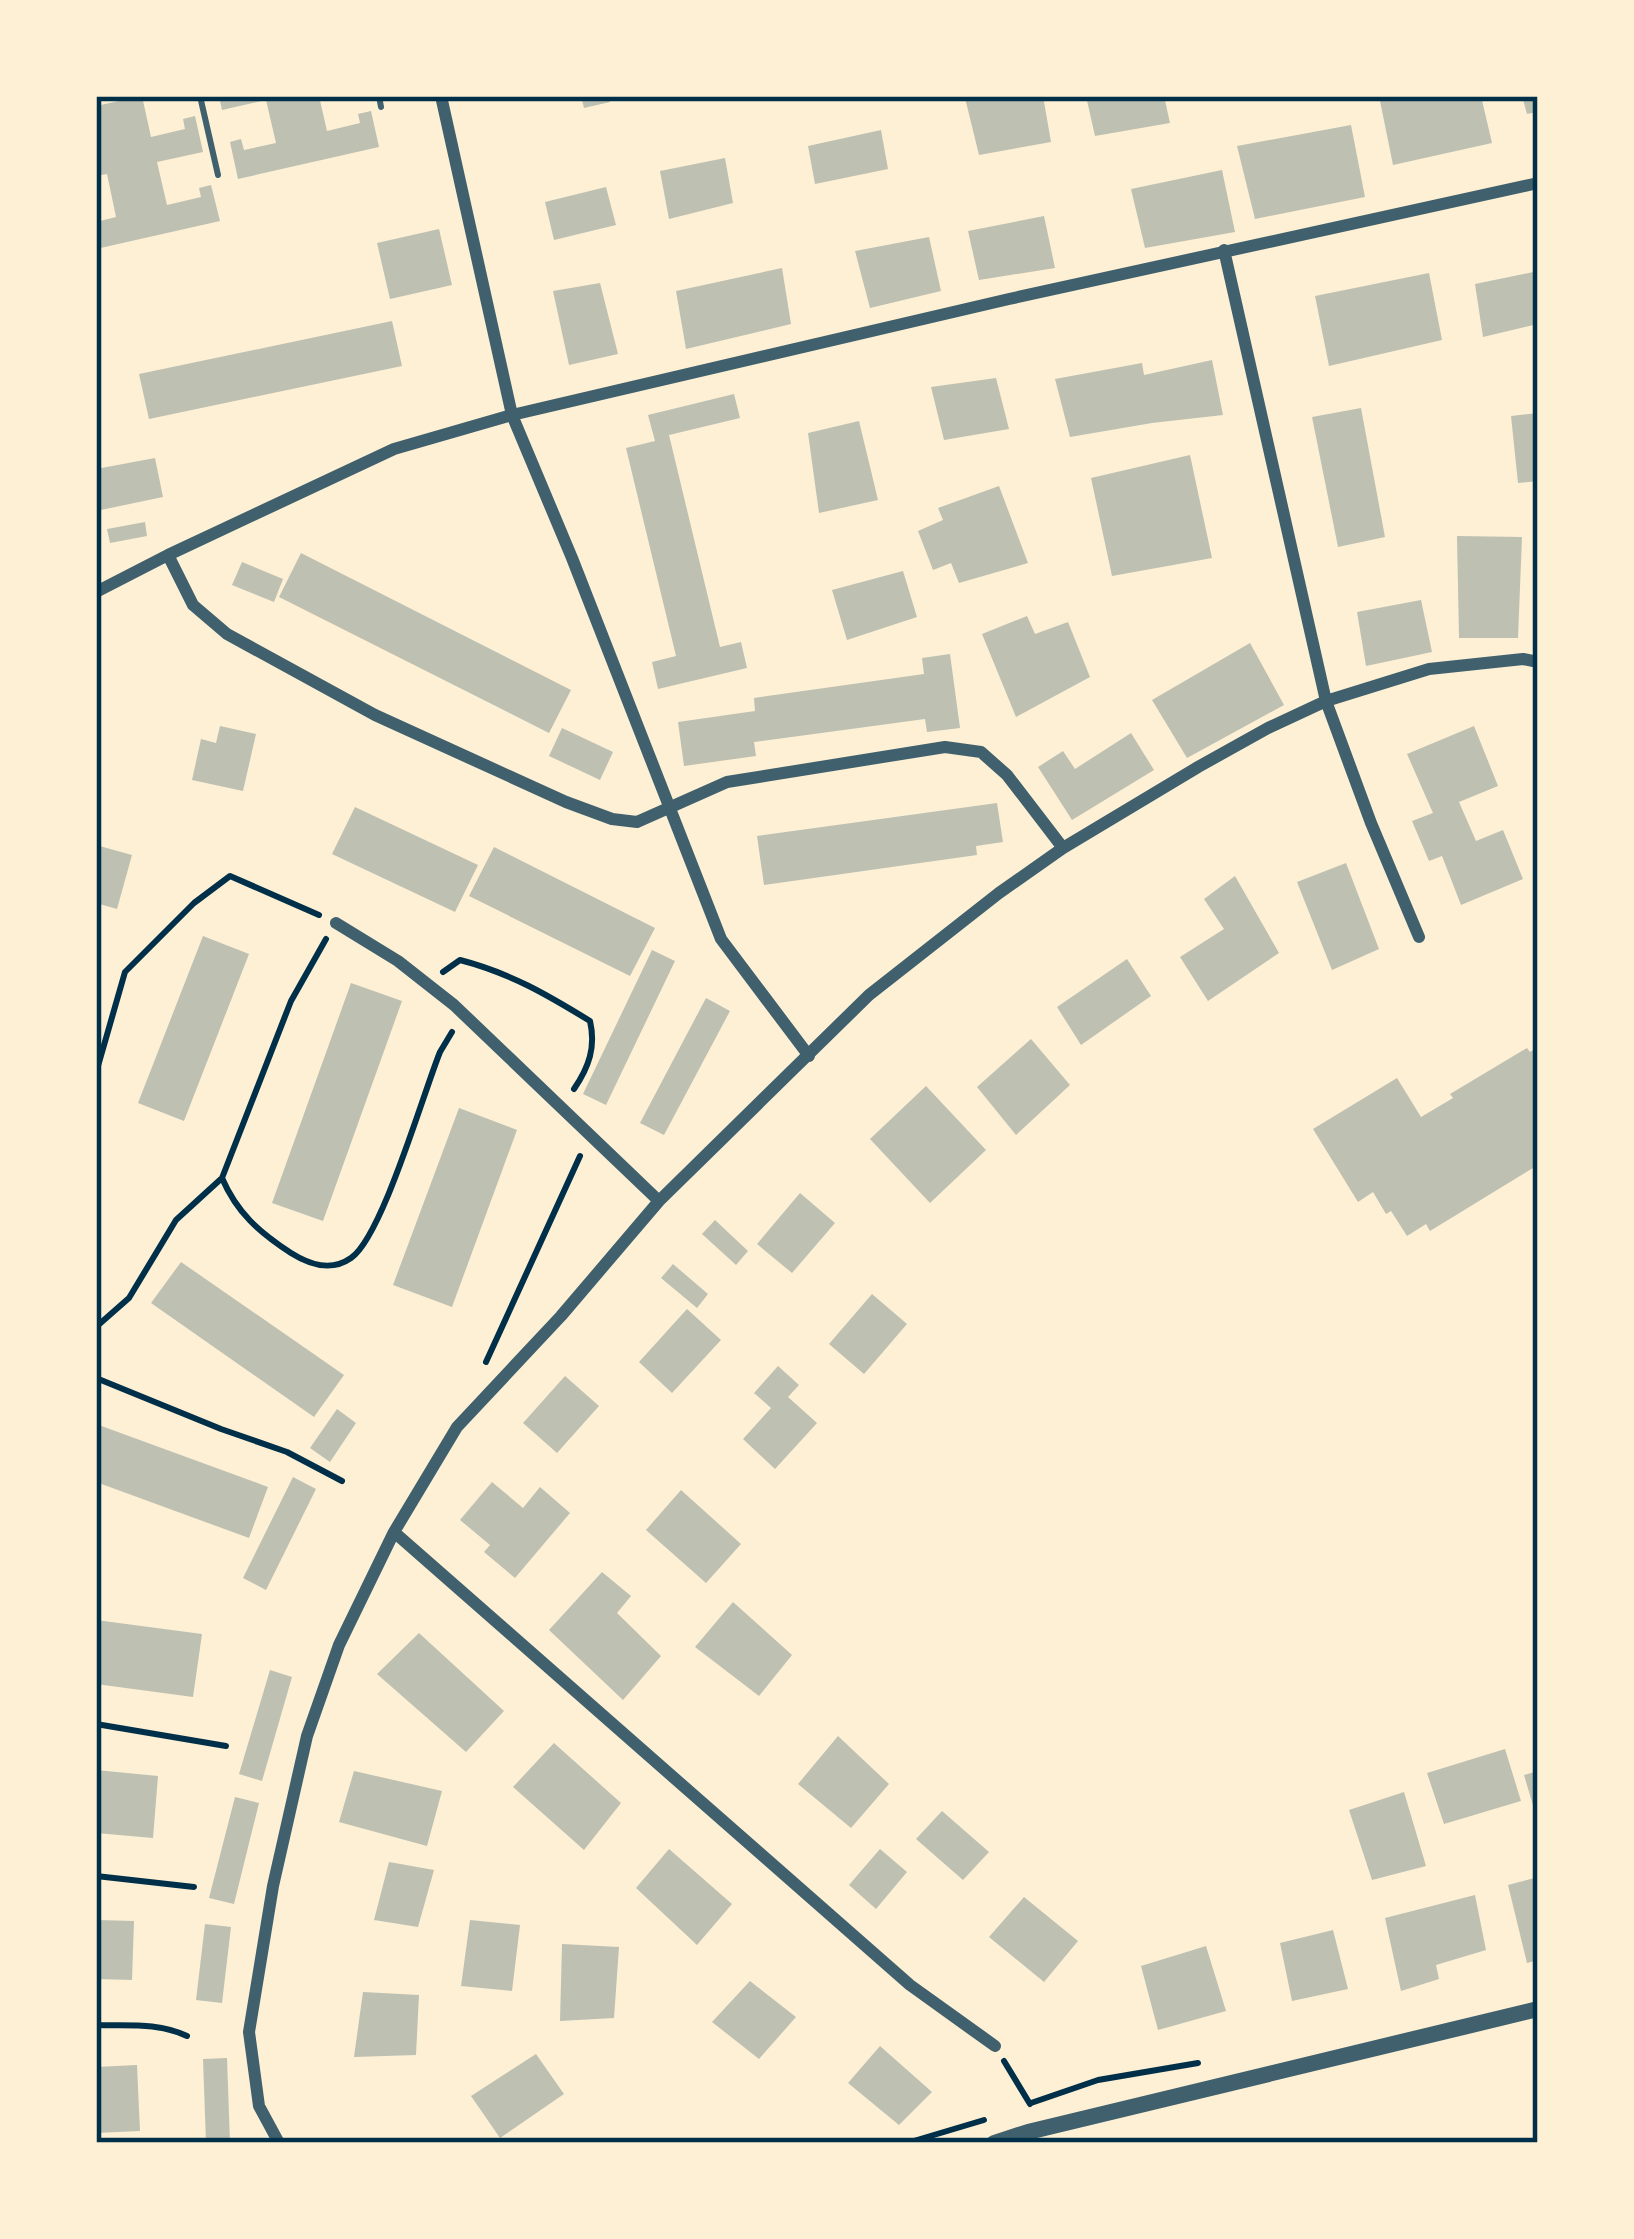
<svg xmlns="http://www.w3.org/2000/svg" width="1634" height="2239" font-family="'Roboto Condensed',sans-serif">
<rect width="100%" height="100%" fill="#fdf0d5"/>
<!-- building -->
<path fill="#bec0b2" d="M142 96 151 137 185 129 183 119 195 116 203 152 157 162 167 205 201 197 199 188 211 185 220 221 96 249V222L116 217 107 174 96 176V149L100 148 96 130V106Z
M219 96H319L327 131 360 123 358 114 371 111 379 147 238 179 230 142 241 139 244 150 276 143 266 100 222 110Z
M581 96H609L610 102 584 108Z
M978 96H1043L1051 142 979 155 965 98Z
M1086 96H1164L1170 123 1095 136Z
M1379 96H1481L1492 143 1393 165Z
M1522 96H1538V112L1527 114Z
M1351 125 1365 197 1255 219 1237 146Z
M881 130 888 169 815 184 808 146Z
M725 158 733 203 669 219 660 171Z
M1222 170 1235 232 1145 248 1131 189Z
M606 187 616 225 554 240 545 202Z
M1044 216 1055 268 979 280 968 231Z
M439 229 452 285 390 299 377 243Z
M929 237 941 291 870 308 855 251Z
M782 268 791 324 686 349 676 291Z
M1538 271V324L1483 337 1475 284Z
M1429 273 1442 340 1329 366 1315 296Z
M600 283 618 354 569 365 553 291Z
M392 321 402 366 149 419 139 374Z
M1212 360 1223 415 1152 423 1070 437 1055 379 1142 363 1144 375Z
M996 378 1009 429 944 440 931 387Z
M734 394 740 418 669 435 720 647 741 642 747 668 658 689 652 662 676 656 626 448 655 441 648 415Z
M1361 408 1385 537 1338 547 1312 417Z
M1538 413V481L1518 483 1511 416Z
M859 421 878 500 819 513 808 433Z
M1190 455 1212 558 1112 576 1091 478Z
M155 458 163 497 96 511V469Z
M999 486 1028 563 959 583 951 563 933 570 918 531 943 520 938 508Z
M145 522 147 536 110 543 107 529Z
M1457 536 1522 537 1518 638H1459Z
M301 553 571 690 549 733 279 597Z
M242 562 283 579 274 602 232 585Z
M903 571 917 617 847 640 832 590Z
M1421 600 1432 652 1366 666 1357 612Z
M1027 616 1035 634 1068 622 1090 677 1016 717 982 634Z
M1250 643 1284 705 1187 758 1152 700Z
M950 654 960 728 927 732 925 719 754 742 756 756 684 766 678 722 755 711 754 698 924 674 922 658Z
M220 726 256 734 243 791 192 780 201 739 216 743Z
M1474 726 1498 786 1459 802 1476 841 1503 830 1523 879 1461 905 1442 856 1429 861 1412 821 1433 813 1407 754Z
M562 728 613 752 600 780 549 756Z
M1131 733 1154 770 1072 820 1038 767 1063 751 1075 769Z
M997 803 1003 842 976 846 977 855 764 885 757 836Z
M355 807 478 865 455 912 332 854Z
M96 845 132 855 117 909 96 903Z
M494 847 655 928 630 976 469 896Z
M1346 863 1379 949 1332 970 1297 882Z
M1235 876 1279 953 1208 1001 1180 957 1224 929 1204 899Z
M203 936 249 954 184 1121 138 1103Z
M652 950 675 961 606 1105 583 1094Z
M1127 959 1151 996 1081 1045 1057 1007Z
M351 983 402 1001 323 1221 272 1203Z
M706 998 730 1011 664 1135 640 1123Z
M1031 1039 1070 1085 1016 1135 977 1087Z
M1538 1047V1165L1430 1231 1426 1224 1407 1236 1391 1211 1386 1214 1373 1192 1358 1202 1313 1129 1397 1078 1421 1117 1453 1098 1450 1094 1527 1048 1530 1052Z
M926 1086 986 1150 930 1203 870 1139Z
M459 1108 517 1130 452 1307 393 1285Z
M800 1193 835 1223 792 1273 757 1244Z
M715 1220 748 1251 736 1265 702 1234Z
M181 1262 344 1375 314 1417 151 1303Z
M673 1264 708 1294 697 1308 661 1278Z
M872 1294 907 1324 864 1374 829 1344Z
M687 1309 721 1340 672 1393 639 1362Z
M778 1366 799 1385 788 1397 817 1423 775 1469 743 1439 771 1408 754 1393Z
M565 1376 599 1406 557 1453 523 1423Z
M337 1409 356 1423 330 1462 310 1448Z
M96 1424 268 1487 249 1538 96 1482Z
M293 1477 316 1489 266 1590 243 1578Z
M492 1482 523 1508 540 1487 570 1513 515 1578 484 1552 490 1545 460 1520Z
M681 1490 741 1544 706 1583 646 1530Z
M602 1572 631 1596 617 1613 661 1656 623 1700 549 1630Z
M733 1602 792 1655 759 1696 695 1647Z
M96 1620 202 1634 193 1697 96 1684Z
M419 1633 504 1711 466 1752 377 1674Z
M270 1670 292 1677 262 1781 239 1774Z
M838 1736 889 1784 851 1828 798 1784Z
M554 1743 621 1803 584 1850 513 1787Z
M1505 1749 1521 1801 1444 1824 1427 1773Z
M96 1770 158 1776 153 1838 96 1833Z
M354 1771 442 1791 427 1846 339 1822Z
M1538 1771V1819H1537L1524 1775Z
M1404 1792 1426 1866 1372 1880 1349 1810Z
M235 1797 259 1803 234 1904 209 1898Z
M942 1811 989 1852 963 1880 916 1839Z
M669 1849 732 1904 697 1945 636 1888Z
M880 1849 907 1872 876 1909 849 1885Z
M389 1862 434 1870 418 1927 374 1920Z
M1538 1877V1960L1527 1963 1508 1885Z
M1475 1895 1486 1950 1436 1965 1439 1979 1401 1991 1385 1918Z
M1024 1897 1078 1941 1044 1982 989 1937Z
M96 1920 134 1921 132 1980 96 1979Z
M470 1920 520 1925 512 1991 461 1986Z
M205 1924 231 1927 222 2003 196 2000Z
M1333 1930 1348 1989 1292 2001 1280 1943Z
M562 1944 619 1947 614 2018 560 2021Z
M1206 1946 1226 2011 1158 2030 1141 1966Z
M750 1981 796 2017 759 2059 712 2022Z
M363 1992 419 1995 416 2055 354 2057Z
M880 2046 932 2092 899 2125 848 2083Z
M536 2054 564 2094 500 2138 471 2096Z
M227 2058 230 2142 206 2143 203 2059Z
M137 2065 140 2131 96 2133V2067Z"/>
<g fill="none" stroke-linecap="round" stroke-linejoin="round">
<!-- path -->
<path stroke="#003049" stroke-width="6" d="M443 972 460 960C510 973 546 994 590 1021 596 1047 589 1067 574 1089
M96 1073 125 972 194 903 230 876 319 915
M222 1178C237 1213 259 1232 291 1253 310 1265 331 1272 351 1258 382 1237 423 1094 440 1052L452 1032
M96 1327 129 1298 176 1220 222 1178 291 1001 326 939
M486 1362 580 1156
M96 1378 221 1429 287 1452 342 1481
M96 1724 226 1746
M96 1876 194 1887
M96 2025C128 2026 157 2022 187 2036
M1004 2061 1030 2104
M1031 2103 1098 2080 1198 2063
M907 2143 984 2120"/>
<!-- service -->
<path stroke="#3f606c" stroke-width="6" d="M200 96 218 175
M379 96 381 107"/>
<!-- minor -->
<path stroke="#3f606c" stroke-width="12" d="M441 96 512 415 572 558 721 939 809 1056
M1224 250 1326 701 1371 823 1419 937
M168 555 193 605 227 634 375 715 566 802 612 819 637 822 727 782 945 747 981 752 1007 775 1063 848
M96 592 168 555 394 449 512 415 1009 299 1538 183
M336 923 398 961 454 1005 659 1201
M394 1532 910 1985 995 2046
M279 2143 259 2106 249 2032 273 1886 307 1736 339 1645 394 1532 457 1427 561 1316 659 1201 869 995 999 893 1063 848 1198 767 1268 728 1326 701 1429 669 1523 659 1538 662"/>
<!-- tertiary -->
<path stroke="#3f606c" stroke-width="16" d="M994 2143 1028 2132 1538 2009"/>
</g>
<!-- border -->
<rect width="1634" height="2239" fill="none" stroke="#fdf0d5" stroke-width="198"/>
<rect x="99" y="99" width="1436" height="2041" fill="none" stroke="#003049" stroke-width="4.5"/>
</svg>
